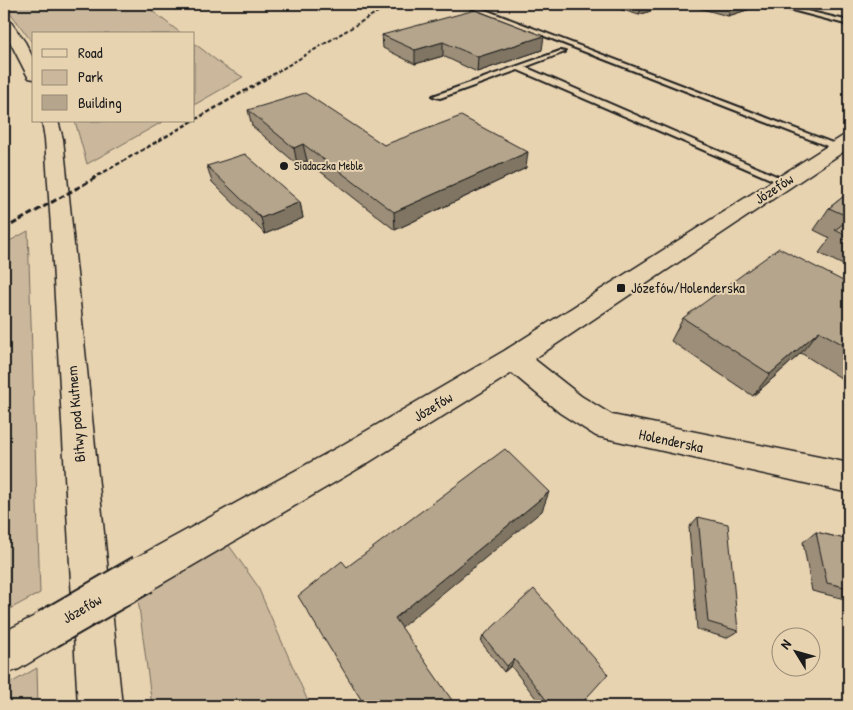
<svg xmlns="http://www.w3.org/2000/svg" width="853" height="710" font-family="'Patrick Hand',sans-serif">
<rect width="100%" height="100%" fill="#e8d3b1"/>
<filter id="ink" filterUnits="userSpaceOnUse"><feTurbulence type="fractalNoise" baseFrequency=".02" numOctaves="2"/><feDisplacementMap in="SourceGraphic" scale="10" xChannelSelector="R" yChannelSelector="G"/><feConvolveMatrix kernelMatrix="1 2 1 2 8 2 1 2 1" color-interpolation-filters="sRGB"/></filter>
<g filter="url(#ink)">
<!-- green -->
<path fill="#cbb89c" stroke="#746a5c" d="M4 4H143L182 34H34V45Z
M194 43 225 67 243 77 194 105Z
M75 121H164L87 164Z
M28 231 40 593 4 612V244Z
M228 544 257 585 310 706H152L138 599Z
M37 668 38 706H4V687Z"/>
<g fill="none" stroke-linecap="round" stroke-linejoin="round">
<!-- lane casing -->
<g stroke="#1c1c1c" stroke-width="4">
<path id="lane" d="M462 4H470L843 147 838 150 835 149Z
M769 4H778L849 21V25Z
M560 51 565 52 525 67 790 182 788 184H782L518 70 440 98 433 96Z"/>
</g>
<!-- street casing -->
<g stroke="#1c1c1c" stroke-width="3">
<path id="street" d="M849 135V148L534 359 581 396 612 415 849 463V493L596 436 560 413 512 373 366 464 156 587 143 593 130 587 124 574 130 561 344 444 504 351 843 136Z
M48 609 62 615 68 629 62 643 19 669 4 674V632Z"/>
</g>
<!-- primary casing -->
<g stroke="#1c1c1c" stroke-width="3">
<path id="primary" d="M4 17 8 18 25 42 34 60V79L29 78 27 75 4 30Z
M42 121H58L63 139 122 706H78L51 227 45 139Z"/>
</g>
<!-- lane -->
<use href="#lane" fill="#e8d3b1" fill-rule="evenodd"/>
<!-- street -->
<use href="#street" fill="#e8d3b1" fill-rule="evenodd"/>
<!-- primary -->
<use href="#primary" fill="#e8d3b1" fill-rule="evenodd"/>
<!-- rail-far2 -->
<path stroke="#1c1c1c" stroke-width="2" stroke-dasharray="4 2" stroke-linecap="butt" d="M267 78 391 4"/>
<!-- rail-far1 -->
<path stroke="#1c1c1c" stroke-width="2.5" stroke-dasharray="4.5 2.5" stroke-linecap="butt" d="M92 179 269 77"/>
<!-- rail -->
<path stroke="#1c1c1c" stroke-width="3" stroke-dasharray="6 3" stroke-linecap="butt" d="M4 229 95 178"/>
<!-- street-bridge casing -->
<g stroke="#1c1c1c" stroke-width="42" stroke-linecap="butt">
<path id="street-bridge" d="M48 629 143 574"/>
</g>
<!-- street-bridge -->
<use href="#street-bridge" stroke="#e8d3b1" stroke-width="38"/>
</g>
<!-- wall -->
<path fill="#9c8e78" stroke="#1c1c1c" d="M603 4H670L639 15Z
M684 4H766L728 16Z
M382 35 542 50 477 72 443 56 415 64 383 48Z
M248 110 384 145 526 168 395 230 307 161 297 164 252 126Z
M207 166 300 202 303 218 265 234 212 182Z
M849 192V268L819 253 830 238 814 230 829 208Z
M849 284V383L801 353 753 396 671 341 683 318Z
M698 517 738 631 726 638 697 629 689 527Z
M816 532 849 540V600L812 591 803 542Z
M483 636 579 706H542L511 666 504 672 481 642Z"/>
<!-- shaded-wall -->
<path fill="#7f7462" stroke="#1c1c1c" d="M642 4H670L639 15Z
M732 4H766L728 16Z
M544 36 542 50 477 72 478 57Z
M443 42V56L415 64V50Z
M303 144 307 161 297 164 294 148Z
M528 152 526 168 395 230 394 212Z
M300 202 303 218 265 234 261 218Z
M819 331 801 353 753 396 770 374Z
M549 492 542 511 397 631 395 618Z
M514 659 511 666 504 672 507 666Z"/>
<!-- building -->
<path fill="#b5a58c" stroke="#1c1c1c" d="M475 10 544 36 478 57 443 42 415 50 382 35Z
M305 93 384 145 461 116 528 152 394 212 303 144 294 148 248 110Z
M245 154 300 202 261 218 207 166Z
M849 192V217L829 208Z
M849 219V237L835 230Z
M779 248 849 284V348L819 331 770 374 683 318Z
M505 449 549 492 395 618 456 706H365L298 596 342 561 347 567Z
M698 517 728 524 738 631 708 622Z
M816 532 849 540V588L827 583Z
M534 589 608 674 579 706H551L514 659 507 666 483 636Z"/>
</g>
<!-- markers -->
<g fill="#1c1c1c" stroke="#e8d3b1" stroke-width="2">
<circle cx="284" cy="166" r="5"/>
<rect x="616" y="283" width="10" height="10" rx="2.5"/>
</g>
<g text-anchor="middle" stroke-width="4" stroke-linejoin="round" paint-order="stroke">
<!-- far-poi labels -->
<g font-size="12" fill="#1c1c1c" stroke="#e8d3b1" text-anchor="start">
<text x="294" y="170">Siadaczka Meble</text>
</g>
<!-- street labels -->
<g font-size="15" fill="#1c1c1c" stroke="#e8d3b1">
<text transform="translate(774 189) rotate(-33)" y="5">Józefów</text>
<text transform="translate(433 407) rotate(-31)" y="5">Józefów</text>
<text transform="translate(76 414) rotate(-95)" y="5">Bitwy pod Kutnem</text>
<text transform="translate(671 441) rotate(12)" y="5">Holenderska</text>
<text transform="translate(82 609) rotate(-30)" y="5">Józefów</text>
</g>
<!-- poi labels -->
<g font-size="15" fill="#1c1c1c" stroke="#e8d3b1" text-anchor="start">
<text x="631" y="293">Józefów/Holenderska</text>
</g>
</g>
<!-- margin -->
<rect width="853" height="710" fill="none" stroke="#e8d3b1" stroke-width="20"/>
<rect x="10" y="10" width="833" height="690" fill="none" stroke="#1c1c1c" stroke-width="2" filter="url(#ink)"/>
<!-- legend -->
<rect x="32" y="32" width="162" height="90" fill="#e8d3b1" stroke="#968a75"/>
<rect x="42" y="49" width="25" height="8" fill="#e8d3b1" stroke="#968a75"/>
<text x="78" y="58" font-size="15" fill="#1c1c1c">Road</text>
<rect x="42" y="70" width="25" height="15" fill="#cbb89c" stroke="#968a75"/>
<text x="78" y="82" font-size="15" fill="#1c1c1c">Park</text>
<rect x="42" y="95" width="25" height="15" fill="#b5a58c" stroke="#968a75"/>
<text x="78" y="108" font-size="15" fill="#1c1c1c">Building</text>
<!-- north arrow -->
<g transform="translate(796 652) rotate(307)"><circle r="24" fill="#e8d3b1" stroke="#968a75"/>
<path d="M0-4L9 19L0 12L-9 19Z" fill="#1c1c1c"/>
<text y="-8" font-size="14" font-weight="bold" text-anchor="middle" fill="#1c1c1c">N</text>
</g>
</svg>
